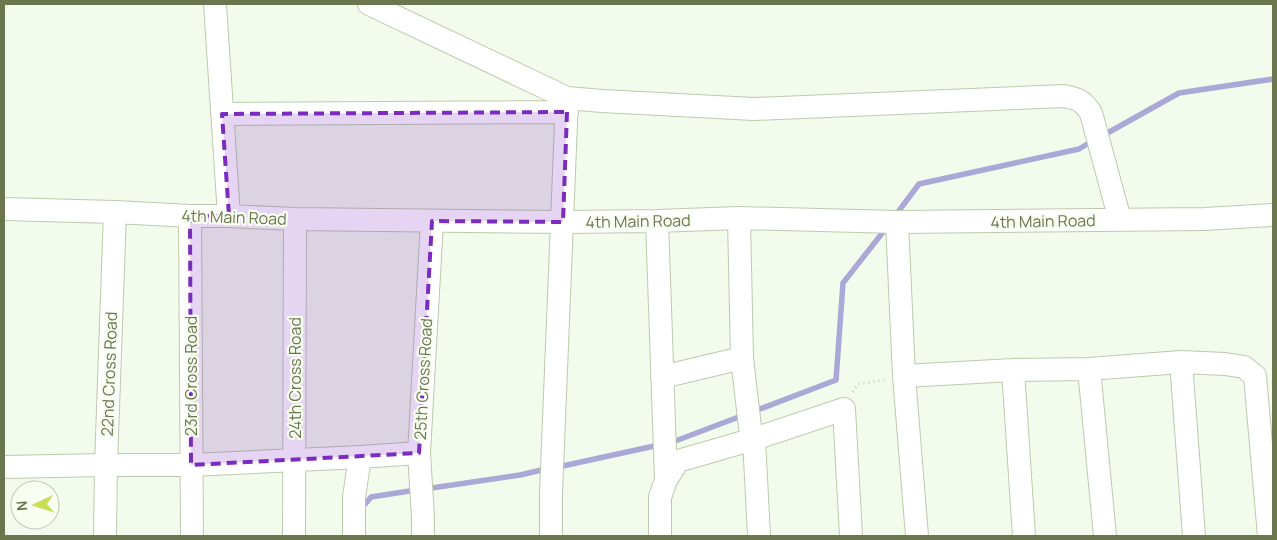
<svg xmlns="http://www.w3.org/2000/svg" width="1277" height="540" font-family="Manrope,sans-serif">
<rect width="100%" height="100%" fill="#f3fcec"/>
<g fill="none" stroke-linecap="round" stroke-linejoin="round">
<!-- stream -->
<path stroke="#aba7d6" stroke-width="5.5" d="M1102 136 1179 93 1273 79
M895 216 919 184 1079 149 1094 140
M752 412 836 380 843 283 887 227
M670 443 744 415
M558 467 659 445
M425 489 520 475 546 469
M361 509 371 497 416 490"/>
<!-- minor casing -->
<g stroke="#bec9ac" stroke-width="24">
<path id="minor" d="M215 4 229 216
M369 4 567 98 602 101 754 109 1064 96C1079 99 1083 101 1091 113L1120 220
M222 114 567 112
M4 209 115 212 190 216H229L295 219 563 222 657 221 739 218 897 222 996 221 1205 219 1273 215
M190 216 192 536
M739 218 742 358 750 427 754 439 759 536
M657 221 666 480
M897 222 904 376 917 536
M1181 362 1194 536
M1089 369 1105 536
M1013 370 1024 536
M904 376 1013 370 1089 369 1181 362 1225 364 1244 367 1255 376 1269 536
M662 377 742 358
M4 467 106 465H191L360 457 419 453
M105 536 106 465 115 212
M294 536 295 219
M354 536V497L360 457
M423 536V517L419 453 432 221
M551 536V493L567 98
M660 536V497L666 480 678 461 754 439 844 409 851 536"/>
</g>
<!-- path -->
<path stroke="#c6d5a7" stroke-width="3" stroke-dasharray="1 4" stroke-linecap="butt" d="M853 392 858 384 884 380"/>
<!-- minor -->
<use href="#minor" stroke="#fff" stroke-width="22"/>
</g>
<!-- marked area -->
<path fill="#7b2cbf" fill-opacity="0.2" stroke="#7b2cbf" stroke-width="4" stroke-dasharray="10 6" stroke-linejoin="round" d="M567 112 563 222 432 221 419 453 191 465 190 216H229L222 114Z"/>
<g text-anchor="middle" stroke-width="4.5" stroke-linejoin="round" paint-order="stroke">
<!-- street labels -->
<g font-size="16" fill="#6b764f" stroke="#f8fef2">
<text transform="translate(234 217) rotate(2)" y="6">4th Main Road</text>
<text transform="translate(638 221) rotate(-1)" y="6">4th Main Road</text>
<text transform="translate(1043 221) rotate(-1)" y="6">4th Main Road</text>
<text transform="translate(109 374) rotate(-88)" y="6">22nd Cross Road</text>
<text transform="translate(191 376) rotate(-90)" y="6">23rd Cross Road</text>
<text transform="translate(295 378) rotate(-90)" y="6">24th Cross Road</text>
<text transform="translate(423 379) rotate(-87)" y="6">25th Cross Road</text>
</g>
</g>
<!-- border -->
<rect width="1277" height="540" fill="none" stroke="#6b764f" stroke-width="10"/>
<!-- north arrow -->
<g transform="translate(35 505) rotate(266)"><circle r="24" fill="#f8fef2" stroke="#c0c8b1"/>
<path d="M0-4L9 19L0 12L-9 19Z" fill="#c9dd59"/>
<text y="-8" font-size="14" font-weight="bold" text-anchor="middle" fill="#6b764f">N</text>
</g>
</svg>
